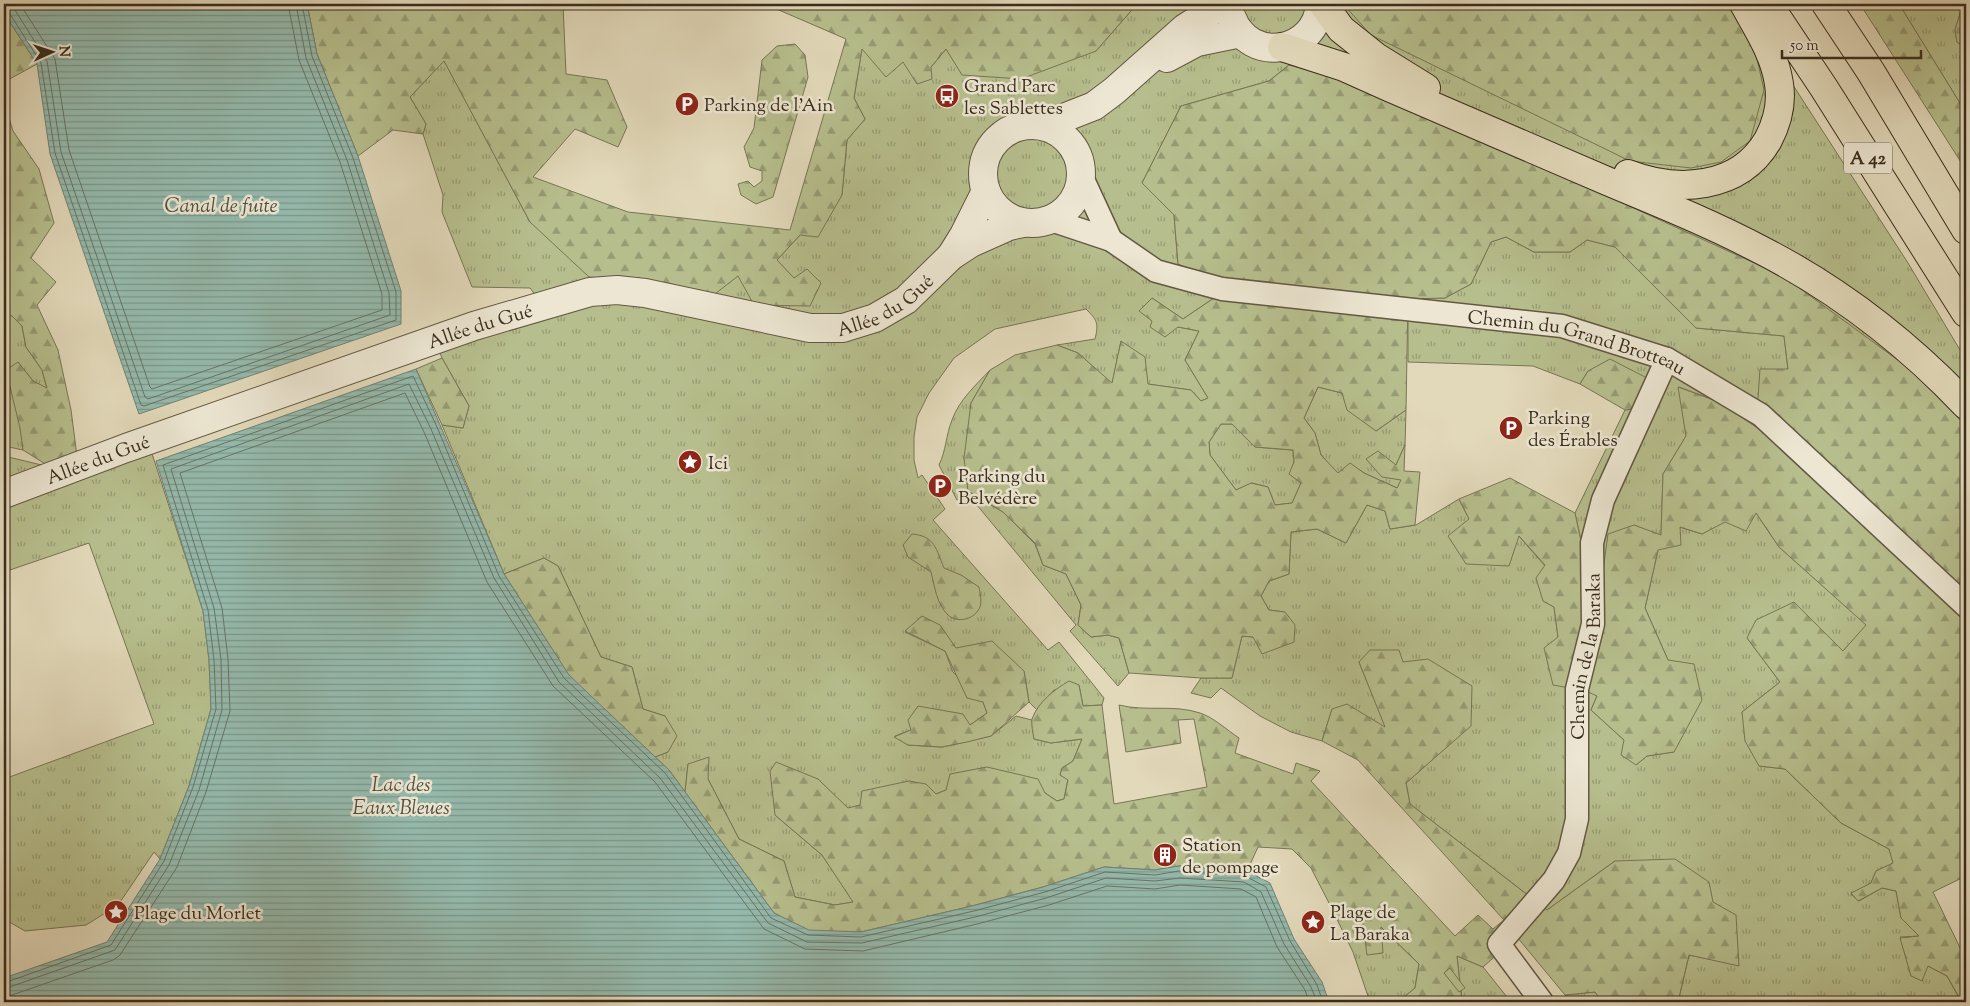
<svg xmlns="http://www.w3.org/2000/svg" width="1970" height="1006" font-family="'Sorts Mill Goudy',serif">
<defs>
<pattern id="grass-tufts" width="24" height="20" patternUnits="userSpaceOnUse" patternTransform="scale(1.25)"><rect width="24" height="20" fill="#b7be8d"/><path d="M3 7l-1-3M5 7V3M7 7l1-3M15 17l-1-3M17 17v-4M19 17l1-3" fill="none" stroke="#969b73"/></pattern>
<pattern id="forest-firs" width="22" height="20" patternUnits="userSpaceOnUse" patternTransform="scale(1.25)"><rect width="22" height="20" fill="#b7be8d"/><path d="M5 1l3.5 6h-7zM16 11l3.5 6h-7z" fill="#969b73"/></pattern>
<pattern id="water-rules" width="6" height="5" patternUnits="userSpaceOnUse" patternTransform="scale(1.25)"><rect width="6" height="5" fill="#95baad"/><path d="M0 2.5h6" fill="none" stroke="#7b988c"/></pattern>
</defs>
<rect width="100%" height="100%" fill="#e2d9ba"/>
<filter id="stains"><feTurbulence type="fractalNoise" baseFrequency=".004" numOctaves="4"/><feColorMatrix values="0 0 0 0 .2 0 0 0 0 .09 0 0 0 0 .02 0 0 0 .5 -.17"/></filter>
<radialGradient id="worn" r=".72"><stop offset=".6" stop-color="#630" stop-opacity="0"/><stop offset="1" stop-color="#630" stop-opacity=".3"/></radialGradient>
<!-- grass -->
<path fill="url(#grass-tufts)" stroke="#787655" d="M1137 4H1343L1344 6 1747 14 1908 263 1966 360V426L1910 369 1289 65 1269 81 1181 106 1142 183 1174 215 1178 264 1203 275 1214 298 1183 319 1152 298 1178 327 1199 331 1185 360 1208 398 1201 401 1191 390 1147 384 1121 341 1112 384 1078 353 1057 345 1095 339C1099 323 1097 320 1086 309L995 329 954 358 929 393 917 417 914 437V460L918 478 922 475 945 509 933 520 1048 650 1059 642 1104 698 1102 705 1083 706 1079 685 1054 690 1037 710 1029 702 1024 671 956 649 940 625 905 632 945 651 953 672 983 702 987 713 970 725 911 730 895 736 908 745 942 747 991 736 1016 716 1032 720 1034 739 1051 743 1082 739 1073 761 1062 768 1060 775 1068 779 1064 799 1057 801 1045 793 946 790 936 794 926 784 848 809 818 779 775 815 822 855 854 902 835 905 795 897 784 861 739 839 708 779 688 764 685 792 669 770 655 757 668 752 665 716 643 709 632 667 601 657 558 566 544 558 504 574 442 425 463 428 469 406 442 358 431 331 536 296 530 288 472 287 442 212 443 195 423 134 426 124 410 97 444 60 530 222 738 276 794 279 777 260 800 235 842 195 847 140 865 119 854 98 862 48 903 61 931 67 946 49 1096 51Z
M1899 4H1963L1955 30 1957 42 1966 48V113Z
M1506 237 1534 252H1570L1587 240 1615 247 1696 328 1784 336 1788 370H1761L1756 428 1719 402 1679 387 1686 436 1663 474 1661 536 1634 525 1602 578 1587 569 1575 513 1625 410 1638 408 1588 371 1580 384 1533 366 1408 362V298H1445L1471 284 1491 242Z
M4 313 12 316 22 326 26 347 42 370 47 389 33 381 18 362 23 450 4 446V340L8 339Z
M990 370 971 403 968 491 1003 512 1035 544 1043 565 1066 574 1081 605 1078 625 1091 637 1108 635 1119 638 1129 673 1118 686 1070 631 1076 625 967 493 957 500 939 465C946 451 946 435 952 420 959 400 976 385 990 370Z
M1318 387 1342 393 1376 431 1406 410 1405 445 1396 465 1402 480 1397 488 1364 473 1350 464 1338 474 1321 455 1315 433 1304 418Z
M1221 424H1232L1255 447 1293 450 1294 462 1290 474 1301 483 1292 503 1275 505 1268 487 1252 483 1236 490 1210 455 1209 442Z
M145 432 203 611 209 660 211 709 189 786 160 859 154 852 118 905 86 925 25 931 4 919V779L154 724 89 543 4 572V456L50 467Z
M1459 499 1469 519 1518 535 1545 566 1543 601 1554 607 1558 637 1584 679 1597 696 1591 710 1624 740 1636 765 1647 756 1674 752 1668 660 1645 608 1658 550 1679 527 1702 534 1724 521 1756 513 1779 547 1867 625 1843 651 1794 602 1747 638 1780 682 1742 712 1759 766 1785 769 1841 823 1889 849 1894 863 1876 871 1871 883 1851 894 1859 901 1882 888 1896 891 1901 918 1920 936 1900 937 1928 966 1947 976 1959 998 1956 1002H1678L1689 955 1739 965 1615 861 1547 910 1410 804 1406 783 1471 725 1403 662H1359L1386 728 1332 709 1322 741 1291 732 1260 716 1221 688 1211 698 1191 693 1201 678H1232L1242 636 1253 637 1285 612 1269 610 1261 596 1269 581 1289 574 1291 532 1317 529 1346 543 1367 505 1385 511 1390 529 1416 525Z
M1330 905 1362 917 1381 927 1419 964 1415 988 1404 997 1405 1002H1370L1353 952Z
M1457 956 1483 967 1511 1002H1462Z
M1595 992 1602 1002H1571L1565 995Z"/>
<!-- forest -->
<path fill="url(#forest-firs)" stroke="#787655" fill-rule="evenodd" d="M307 4H563L566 74 607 80 627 127 618 147 575 129 533 177 628 212 790 230 846 39 765 4H1137L1096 51 1021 79 962 75 946 49 931 67 932 79 917 84 903 62 886 77 862 49 854 98 865 119 847 140 842 195 818 237 800 235 777 260 794 278 807 269 821 283 810 306 754 305 738 276 711 297 652 282 589 277 530 222 444 61 410 97 426 124 423 134 393 130 358 156 317 54Z
M1343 4H1740L1747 14 1764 90 1750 141 1721 162 1691 168 1630 161 1371 35Z
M1860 4H1899L1966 113V170Z
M1963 4H1966V48L1957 42 1955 30Z
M4 13 37 64 4 82Z
M795 44 805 55 808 77 773 197 756 204 741 195 738 184 748 181 754 187 762 181V171L750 167 744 147 754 128 762 60 777 46Z
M1289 65 1359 83 1783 276 1910 369 1966 426V876L1933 892 1966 960V1002H1956L1959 997 1947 976 1928 966 1922 981 1911 976 1900 938 1919 936 1901 918 1896 891 1882 888 1858 901 1851 893 1871 883 1876 871 1893 863 1889 849 1841 823 1785 769 1759 766 1745 741 1742 712 1780 682 1747 638 1756 620 1794 602 1843 651 1866 625 1779 547 1756 513 1746 531 1725 522 1702 534 1680 527 1681 545 1658 550 1645 608 1668 660 1694 664 1702 700 1674 752 1647 756 1636 765 1621 755 1624 740 1591 710 1597 696 1586 691 1553 685 1544 648 1558 637 1554 607 1543 601 1536 578 1545 565 1519 536 1509 566 1466 564 1448 536 1469 519 1459 499 1510 478 1575 513 1587 569 1602 578 1608 534 1634 525 1661 535 1663 474 1686 436 1678 387 1719 402 1756 427 1760 369H1788L1784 336 1696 328 1615 247 1587 240 1570 252H1534L1506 237 1491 242 1471 284 1445 298 1408 299 1406 410 1376 431 1347 410 1342 393 1318 387 1304 418 1315 433 1321 455 1338 473 1350 463 1364 473 1397 488 1401 480 1382 477 1366 459 1378 451 1396 465 1405 445 1404 471 1420 472 1415 525 1390 529 1385 511 1367 505 1346 543 1317 529 1291 532 1289 574 1269 581 1261 596 1269 610 1285 612 1295 625 1294 642 1262 654 1253 637 1242 636 1232 678H1201L1129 673 1119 638 1108 635 1091 637 1078 625 1081 605 1066 574 1043 565 1035 543 1003 512 968 491 964 458 971 403 990 370 1015 355 1057 345 1078 353 1112 383 1121 341 1145 357 1148 384 1191 390 1201 401 1208 398 1185 360 1199 331 1178 327 1165 337 1150 327 1152 321 1139 311 1152 298 1183 319 1214 298 1203 275 1178 264 1174 215 1142 183 1181 106 1269 81ZM1221 424H1232L1255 447 1293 450 1294 462 1289 474 1301 483 1292 503 1275 505 1268 487 1251 483 1236 490 1210 455 1209 442Z
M4 102 13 131 39 169 54 223 31 258 56 282 37 305 58 350 71 410 77 456 50 467 23 450 20 428 6 370 18 362 33 381 47 388 42 370 26 347 22 326 12 316 4 313Z
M442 358 469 406 463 428 442 425 416 369Z
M1610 359 1649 379 1638 408 1625 410 1580 384 1588 371Z
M912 534C935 536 936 549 944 568L961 575 979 587C980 593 982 602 980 607 975 619 958 624 948 615 936 603 935 587 931 572L908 557 903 545Z
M544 558 558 566 601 657 632 667 643 709 665 716 677 736 668 752 655 757 569 676 504 574Z
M922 616 940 625 956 648 992 641 1024 671 1029 702 991 736 967 742 942 747 908 745 894 737 911 730 908 720 918 706 963 714 970 725 987 713 983 702 967 698 945 651 905 631Z
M1370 650H1399L1403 662 1428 659 1472 686 1471 726 1406 783 1410 804 1547 910 1615 861 1675 859 1709 882 1713 902 1736 915 1739 966 1689 955 1678 1002H1602L1595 992 1565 995 1517 937 1483 967 1457 956 1462 1002H1405L1404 997 1415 988 1419 964 1381 927 1383 953 1367 955 1362 917 1330 905 1311 868 1292 849 1258 847 1247 871 1179 866 1155 870 1104 867 1043 887 972 906 861 932 809 931 774 913 685 792 688 764 709 757 708 779 739 839 784 861 795 897 835 905 853 902 822 855 775 815 770 771 776 762 818 779 848 808 860 805 862 791 909 781 926 784 936 794 946 790 950 774 987 767 1038 779 1045 793 1057 801 1064 799 1068 780 1060 775 1062 768 1073 761 1082 739 1051 743 1034 739C1033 733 1031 724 1032 719 1038 702 1055 689 1069 681L1079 685 1083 706 1102 705 1114 804 1207 787 1194 719 1178 720 1181 743 1126 752 1119 705C1147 712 1173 704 1200 713 1213 717 1227 730 1239 738L1235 753 1293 774 1296 763 1320 771 1311 781 1455 936 1478 915 1493 929 1504 920 1358 760 1322 741 1332 709 1347 704 1385 727 1359 662Z"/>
<!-- pitch -->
<path fill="#b7be8d" stroke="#787655" d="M1450 968 1465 988 1459 992 1444 973Z"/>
<!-- water -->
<path fill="url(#water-rules)" stroke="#718273" d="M4 4H307L317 54 358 156 401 291V324L139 414 50 154 37 64 4 13Z
M416 369 504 574 569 675 669 770 774 913 809 930 861 932 972 906 1043 887 1104 867 1155 870 1179 866 1247 871 1270 883 1294 939 1322 982 1329 1002H4V978L107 942 160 859 189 786 211 709 209 660 203 611 156 461Z"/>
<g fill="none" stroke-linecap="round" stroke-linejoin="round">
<!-- shore -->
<path stroke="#687465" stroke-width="1" d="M20 4 55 59 69 150 150 387 152 389 382 310V294L340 162 299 60 288 4
M4 5 10 6 15 10 47 61 61 152 145 397 148 399 390 315 389 293 347 160 306 58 296 4
M4 11 10 14 41 63 55 153 141 405 144 406 396 320V292L353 158 312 56 302 4
M4 983 111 945 164 861 193 787 216 709 214 660 208 610 163 465 413 376 437 427 499 576 564 678 665 773 771 918 808 935 861 937 974 911 1045 892 1105 872 1155 875 1179 871 1245 876 1266 887 1290 941 1317 985 1323 1002
M4 989 115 950 169 865 199 790 222 710 221 659 214 608 171 469 409 384 431 429 494 578 559 682 660 778 768 923 807 942 862 943 975 917 1046 898 1106 878 1155 881 1180 878 1244 882 1261 892 1284 944 1311 987 1317 1002
M4 996 12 995 113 960 120 955 177 867 206 792 230 711 228 659 222 608 180 473 405 393 424 432 487 582 553 686 655 782 764 929 805 949 863 951 977 924 1049 905 1107 886 1155 889 1180 885 1241 889 1256 897 1277 947 1305 990 1309 1002"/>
<!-- minor casing -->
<g stroke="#645844" stroke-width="25">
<g id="minor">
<path d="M1081 175 1111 240"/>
<path id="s1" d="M1051 220 1111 240 1156 271 1222 289 1562 326 1667 359 1761 415 1966 606"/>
<path id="s2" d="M1542 1002 1499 944 1554 880 1569 853 1577 819V689L1593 624 1592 543 1603 500 1667 359"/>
</g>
</g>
<!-- tertiary casing -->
<g stroke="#645844" stroke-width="30">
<g id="tertiary">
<path d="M1232 18C1250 65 1317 53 1320 4"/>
<path d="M1167 58 1197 42 1241 33"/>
<circle cx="1032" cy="174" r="49"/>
<path d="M1043 126 1094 106 1114 91 1185 28 1223 4"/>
<path d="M951 256 964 235 986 191"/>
<path id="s3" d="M4 494 126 448 474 326 590 292 617 290 645 293 810 328H843L875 318 906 300 951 256 971 243 1009 226 1023 223"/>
</g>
</g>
<!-- motorway casing -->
<g stroke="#3a2d1d" stroke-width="30">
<path id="motorway" d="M1323 4 1341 29 1376 57 1426 88
M1768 4 1824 88 1966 313
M1826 4 1871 72 1966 230
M1282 47 1344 67 1391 88C1463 119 1535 150 1607 181 1660 203 1714 225 1765 252 1840 291 1908 344 1966 405
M1628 174C1677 193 1739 190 1768 140 1777 123 1782 103 1779 84 1775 55 1758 29 1744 4"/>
</g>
<!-- minor -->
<use href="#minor" stroke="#ece6d2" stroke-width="22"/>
<!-- tertiary -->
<use href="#tertiary" stroke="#ece6d2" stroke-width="28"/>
<!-- motorway -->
<use href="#motorway" stroke="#e2d9ba" stroke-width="28"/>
</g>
<!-- icons -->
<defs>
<g id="bus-disc" transform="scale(1.25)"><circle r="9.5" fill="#8f2418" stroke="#ece6d2"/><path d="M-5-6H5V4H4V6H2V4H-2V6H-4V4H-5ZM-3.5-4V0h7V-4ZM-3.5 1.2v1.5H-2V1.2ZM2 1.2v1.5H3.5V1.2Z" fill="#fff"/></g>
<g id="parking-disc" transform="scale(1.25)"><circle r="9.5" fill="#8f2418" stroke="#ece6d2"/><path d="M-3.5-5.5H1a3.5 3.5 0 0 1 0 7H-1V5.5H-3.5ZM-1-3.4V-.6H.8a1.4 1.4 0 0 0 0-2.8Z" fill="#fff"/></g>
<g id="sight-disc" transform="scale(1.25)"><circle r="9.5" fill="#8f2418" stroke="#ece6d2"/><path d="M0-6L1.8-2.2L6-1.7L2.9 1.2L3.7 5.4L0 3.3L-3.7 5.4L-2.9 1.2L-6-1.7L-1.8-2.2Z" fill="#fff"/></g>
<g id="building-disc" transform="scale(1.25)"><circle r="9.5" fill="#8f2418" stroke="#ece6d2"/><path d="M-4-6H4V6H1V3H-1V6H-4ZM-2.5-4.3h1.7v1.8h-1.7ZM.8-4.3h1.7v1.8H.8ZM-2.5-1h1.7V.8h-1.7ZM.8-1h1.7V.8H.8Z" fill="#fff"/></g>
</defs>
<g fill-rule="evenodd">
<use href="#bus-disc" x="947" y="96"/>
<use href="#parking-disc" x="687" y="104"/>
<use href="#parking-disc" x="1511" y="428"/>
<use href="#sight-disc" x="690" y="462"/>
<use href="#parking-disc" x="940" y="486"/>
<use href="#building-disc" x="1165" y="855"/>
<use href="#sight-disc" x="116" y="912"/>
<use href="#sight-disc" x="1313" y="922"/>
</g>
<g text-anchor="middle" stroke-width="5" stroke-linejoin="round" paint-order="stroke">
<!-- shield labels -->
<rect fill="#ece6d2" stroke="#6f6453" stroke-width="1" x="1844" y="142.5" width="48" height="31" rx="4"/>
<g font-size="18" font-weight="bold" fill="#3a2d1d">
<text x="1868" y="164">A 42</text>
</g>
<!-- poi labels -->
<g font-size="19" fill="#3a2d1d" stroke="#ece6d2" text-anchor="start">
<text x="964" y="92">Grand Parc<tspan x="964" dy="22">les Sablettes</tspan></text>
<text x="704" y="111">Parking de l'Ain</text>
<text x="1528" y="424">Parking<tspan x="1528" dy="22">des Érables</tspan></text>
<text x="708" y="469">Ici</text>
<text x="958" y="482">Parking du<tspan x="958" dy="22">Belvédère</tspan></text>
<text x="1182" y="851">Station<tspan x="1182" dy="22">de pompage</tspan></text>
<text x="1330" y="918">Plage de<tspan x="1330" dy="22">La Baraka</tspan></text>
<text x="134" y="919">Plage du Morlet</text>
</g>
<!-- street labels -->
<g font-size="19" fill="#3a2d1d" stroke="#ece6d2">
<text dy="7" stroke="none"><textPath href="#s3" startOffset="925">Allée du Gué</textPath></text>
<text dy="7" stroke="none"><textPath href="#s3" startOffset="505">Allée du Gué</textPath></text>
<text dy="7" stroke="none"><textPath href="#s1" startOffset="546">Chemin du Grand Brotteau</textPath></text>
<text dy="7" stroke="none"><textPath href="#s3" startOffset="100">Allée du Gué</textPath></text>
<text dy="7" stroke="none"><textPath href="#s2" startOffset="386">Chemin de la Baraka</textPath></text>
</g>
<!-- water labels -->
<g font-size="20" font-style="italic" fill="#515041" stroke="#ece6d2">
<text x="221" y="212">Canal de fuite</text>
<text x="401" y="791">Lac des<tspan x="401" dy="23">Eaux Bleues</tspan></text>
</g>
</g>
<!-- margin -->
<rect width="1970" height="1006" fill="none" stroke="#e2d9ba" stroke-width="20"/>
<rect x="5" y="5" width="1960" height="996" fill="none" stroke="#3a2d1d" stroke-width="2.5"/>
<rect x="10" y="10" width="1950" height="986" fill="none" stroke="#3a2d1d"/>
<!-- north arrow -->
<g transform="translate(52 52) rotate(87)" stroke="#ece6d2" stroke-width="4" paint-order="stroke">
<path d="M0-4L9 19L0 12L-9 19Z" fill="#3a2d1d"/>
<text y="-8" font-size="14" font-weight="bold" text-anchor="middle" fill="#3a2d1d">N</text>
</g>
<!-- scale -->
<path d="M1782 50v8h139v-8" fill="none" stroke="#3a2d1d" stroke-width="2.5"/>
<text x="1790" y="50" font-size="15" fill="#3a2d1d" stroke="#ece6d2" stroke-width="4" paint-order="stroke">50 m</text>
<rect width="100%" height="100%" filter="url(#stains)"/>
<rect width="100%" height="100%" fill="url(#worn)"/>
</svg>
